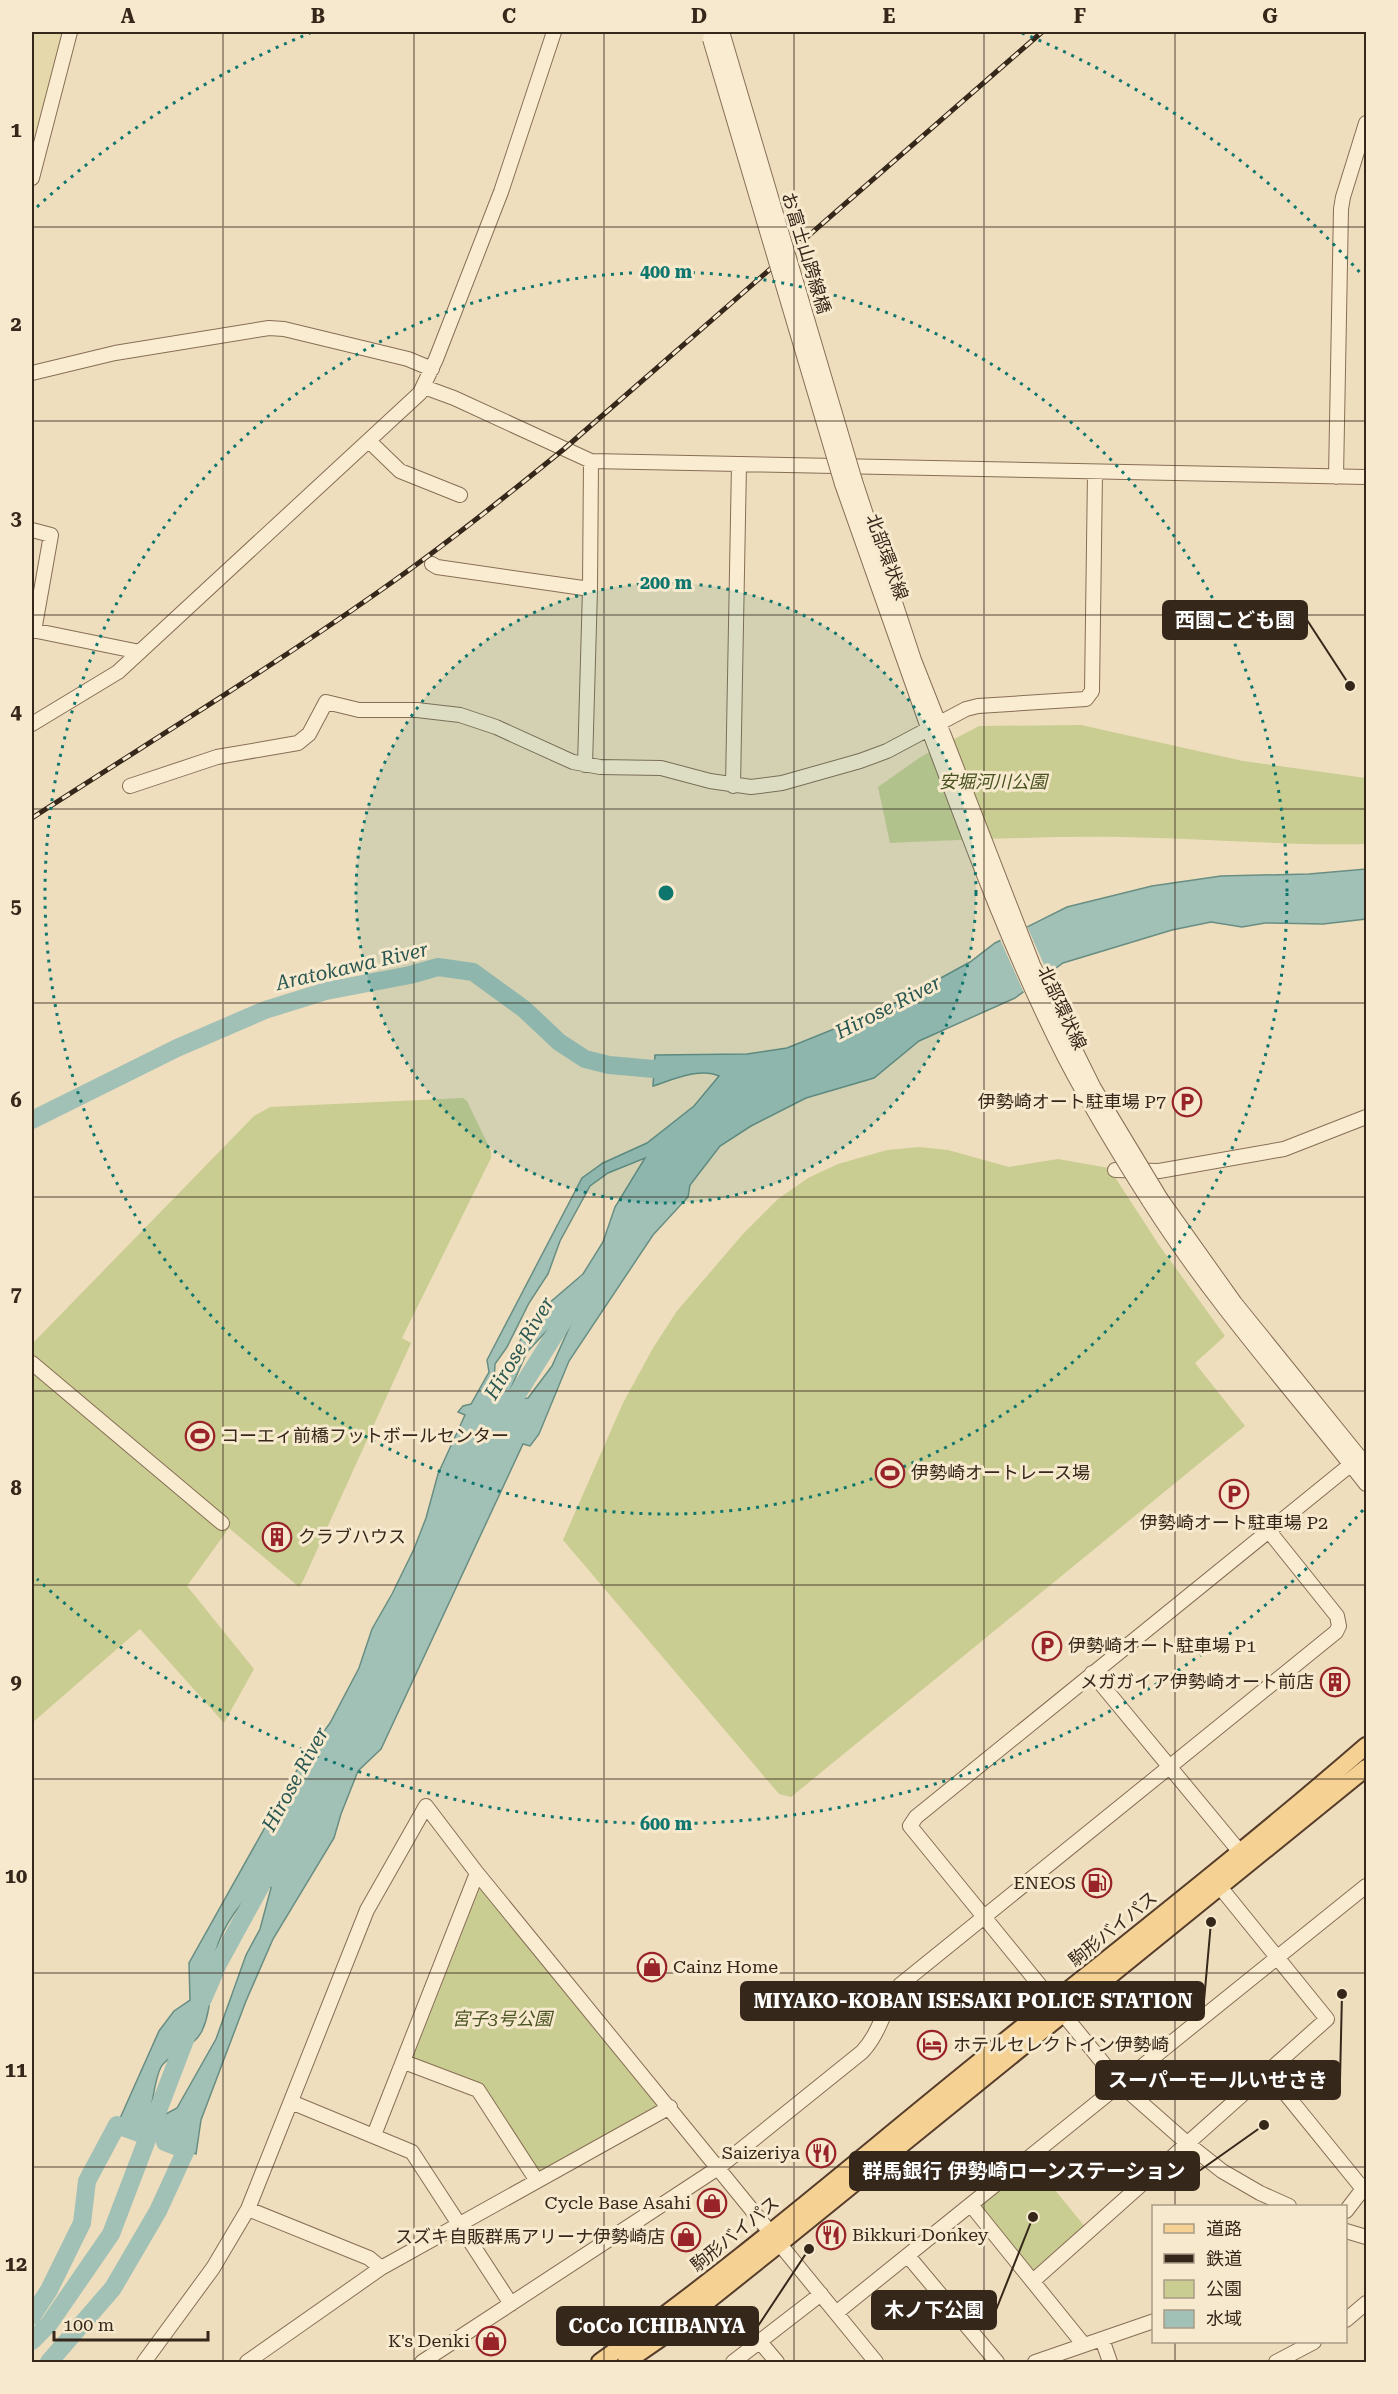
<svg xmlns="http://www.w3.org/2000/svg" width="1398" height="2394" font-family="'Roboto Serif','Noto Sans JP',serif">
<rect width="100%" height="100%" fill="#efdebd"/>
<!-- farmland -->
<path fill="#e5d9ab" d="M32 32H65L32 161Z"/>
<!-- green -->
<path fill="#c9cd91" d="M1081 725 1243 761 1366 778V844C1285 846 1203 838 1121 837 1044 836 967 840 890 843L878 787 922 756 979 726Z
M463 1098 467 1101 491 1151V1158L402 1338 411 1343 303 1581 299 1587 229 1528 187 1586 254 1669 224 1723 140 1629 32 1723V1344L254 1116 270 1107Z
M919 1147 948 1150 1009 1167 1058 1159 1109 1168 1159 1245 1225 1336 1195 1363 1245 1426 791 1797 779 1794 563 1540 623 1403 653 1348 677 1311 743 1234 778 1199 808 1178 838 1164 887 1150Z
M485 1887 657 2104 656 2109 541 2172 537 2170 479 2084 416 2060 414 2054 479 1890Z
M1032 2162 1086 2228 1036 2272H1032L979 2207V2204Z"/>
<!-- water -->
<path fill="#a1c0b6" stroke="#688e83" stroke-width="1.5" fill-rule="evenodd" d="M1366 869V919L1323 924 1265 923 1242 927 1211 922 1172 930 1063 963 1015 998 919 1041 874 1078 806 1098 751 1126 720 1146 690 1185 688 1197 653 1235 569 1361 539 1434 530 1446 523 1444 381 1749 358 1771 341 1814 334 1838 273 1939 246 2001 201 2120 196 2154 117 2125 159 2031 174 2011 190 2000 189 1963 301 1763 330 1723 359 1668 372 1629 392 1594 414 1549 426 1518 438 1474 465 1415 458 1412 463 1406 471 1404 489 1372 487 1360 582 1178 603 1163 647 1143 694 1106 719 1076C700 1067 672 1080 653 1086L655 1055 747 1054 787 1048 886 1008 970 962 995 943 1067 907 1152 886 1221 876 1309 874ZM645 1158 615 1207 603 1242 583 1274 541 1310 526 1330 499 1379 494 1381 495 1364 507 1347 529 1303 548 1274 560 1241 590 1186 608 1173ZM581 1301 552 1366 528 1398 514 1400 507 1397 527 1352 573 1303ZM265 1879 271 1888 260 1929 246 1955 216 2039 177 2108 164 2115 152 2103C154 2092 156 2076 161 2067 169 2053 194 2048 202 2031 213 2007 209 1983 214 1959 220 1927 242 1900 265 1879Z"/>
<!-- pier -->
<path fill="#efdebd" d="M1026 924 1049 976 1025 995 999 937Z"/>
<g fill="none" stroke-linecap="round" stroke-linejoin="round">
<!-- river -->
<path stroke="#a1c0b6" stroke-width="18" d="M32 1120 177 1048 265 1010 326 991 410 975 438 967 473 972 524 1009 559 1042 585 1059 609 1065 654 1069 679 1065
M501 1420 587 1283
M203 1999 218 1964 276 1858
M32 2316 49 2290 82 2223 87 2181 117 2125 139 2133
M32 2341 49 2324 111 2234 188 2032
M49 2362 113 2288 158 2211 186 2150 165 2142"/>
<!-- minor casing -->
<g stroke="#876e56" stroke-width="16">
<path id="minor" d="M32 178 70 32
M32 373 115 353 269 328 284 329 408 359 432 369
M424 387 454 398 591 461 1366 477
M369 441 400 471 460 495
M1336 477 1341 209 1343 197 1366 123
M855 481 914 660 942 731
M842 484 931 736
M32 530 51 535 34 631
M432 564 437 567 590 589
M32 630 140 652
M32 724 118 672 420 393 436 359 501 192 554 32
M585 765 590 589 591 461
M130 786 217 757 298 743 309 734 326 702 359 710H417L460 715 496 727 573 762 600 767 661 768 710 781 751 787 782 783 860 761 887 751 966 709 978 706 1086 699 1092 691 1095 473
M733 786 739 464
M1115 1170 1159 1171 1284 1149 1366 1117
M1161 1199 1235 1303 1366 1465
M1149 1201C1213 1302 1293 1391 1366 1484
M32 1363 222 1523
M1092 1673 1240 1852
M404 2062 478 2090 537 2181
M1268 2072 1363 2189
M291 2102 412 2152 511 2304
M374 2135 477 1873
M971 2205 1084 2345
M1289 2206 1260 2193 1222 2171 1188 2144 1121 2085 910 1826 916 1817 1360 1457
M248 2209 369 2258 381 2268
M1346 2211 1366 2185
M1346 2231 1366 2237
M908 2256 997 2362
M1033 2281 1327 2019 1220 1887
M836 2313 1366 1886
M1346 2320 1366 2303
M1102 2339 1110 2362
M760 2342 777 2362
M144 2362 213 2268 248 2209 367 1910 426 1806 477 1873 876 2362
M247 2362 381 2268 670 2107
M422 2362 718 2168 862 2052C881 2032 884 2006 900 1985L1336 1632 1339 1626 1337 1616 1268 1530
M733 2362 821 2294
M1035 2362 1154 2321
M1276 2362 1314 2342"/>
</g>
<!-- major casing -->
<g stroke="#553c2b" stroke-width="20">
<path id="major" d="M600 2362C728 2272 847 2169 968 2071 1101 1963 1237 1858 1366 1746
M626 2362 665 2335 779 2244 1366 1768"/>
</g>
<!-- minor -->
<use href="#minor" stroke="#faecd1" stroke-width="14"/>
<!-- major -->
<use href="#major" stroke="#f5d293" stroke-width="16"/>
<!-- rail casing -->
<g stroke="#36271b" stroke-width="5">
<path id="rail" d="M32 818C148 743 267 670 381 590 444 546 504 498 564 449L1042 32"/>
</g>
<!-- rail -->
<use href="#rail" stroke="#f6e9cd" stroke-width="3" stroke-dasharray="9" stroke-linecap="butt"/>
<!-- minor-bridge casing -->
<g stroke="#876e56" stroke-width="16" stroke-linecap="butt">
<path id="minor-bridge" d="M723 35 855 481
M710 39 842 484
M943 733 1033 965 1094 1088 1161 1199
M932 738C972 845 1012 954 1064 1056 1090 1106 1119 1154 1149 1201"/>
</g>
<!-- minor-bridge -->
<use href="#minor-bridge" stroke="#faecd1" stroke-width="14"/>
</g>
<!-- grid -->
<path fill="none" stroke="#36271b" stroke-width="1.5" stroke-opacity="0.55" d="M223 32V2362M414 32V2362M604 32V2362M794 32V2362M984 32V2362M1175 32V2206M32 227H1366M32 421H1366M32 615H1366M32 809H1366M32 1003H1366M32 1197H1366M32 1391H1366M32 1585H1366M32 1779H1366M32 1973H1366M32 2167H1366M1175 2342V2362"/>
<!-- distance rings -->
<circle cx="666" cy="893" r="310" fill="#0f766e" fill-opacity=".12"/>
<g fill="none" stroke="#0f766e" stroke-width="3" stroke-dasharray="3 6">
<circle cx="666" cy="893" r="310"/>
<circle cx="666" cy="893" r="621"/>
<path d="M1363 1510A931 931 0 0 1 37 1579M37 207A931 931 0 0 1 310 33M1022 33A931 931 0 0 1 1363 276"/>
</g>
<!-- icons -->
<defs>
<g id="parking-ring" transform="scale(1.5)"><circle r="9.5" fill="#f6e9cd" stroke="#98242a" stroke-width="1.5"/><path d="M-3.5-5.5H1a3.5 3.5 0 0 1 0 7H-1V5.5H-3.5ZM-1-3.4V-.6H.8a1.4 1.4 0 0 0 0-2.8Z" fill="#98242a"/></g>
<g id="stadium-ring" transform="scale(1.5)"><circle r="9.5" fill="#f6e9cd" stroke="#98242a" stroke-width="1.5"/><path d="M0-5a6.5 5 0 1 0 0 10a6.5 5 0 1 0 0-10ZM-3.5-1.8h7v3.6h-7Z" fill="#98242a"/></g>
<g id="building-ring" transform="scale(1.5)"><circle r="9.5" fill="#f6e9cd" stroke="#98242a" stroke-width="1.5"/><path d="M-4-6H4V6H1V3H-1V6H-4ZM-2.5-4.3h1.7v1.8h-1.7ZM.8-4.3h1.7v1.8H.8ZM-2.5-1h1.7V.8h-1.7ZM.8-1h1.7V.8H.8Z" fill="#98242a"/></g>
<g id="fuel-ring" transform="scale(1.5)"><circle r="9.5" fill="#f6e9cd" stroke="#98242a" stroke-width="1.5"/><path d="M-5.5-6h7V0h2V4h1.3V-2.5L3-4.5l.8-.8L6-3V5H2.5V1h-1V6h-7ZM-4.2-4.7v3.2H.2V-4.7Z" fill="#98242a"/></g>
<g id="shop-ring" transform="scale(1.5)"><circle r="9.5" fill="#f6e9cd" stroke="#98242a" stroke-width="1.5"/><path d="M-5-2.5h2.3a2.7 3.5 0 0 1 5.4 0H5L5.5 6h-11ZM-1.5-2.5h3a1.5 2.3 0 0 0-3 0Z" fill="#98242a"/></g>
<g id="hotel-ring" transform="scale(1.5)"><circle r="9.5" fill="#f6e9cd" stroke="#98242a" stroke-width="1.5"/><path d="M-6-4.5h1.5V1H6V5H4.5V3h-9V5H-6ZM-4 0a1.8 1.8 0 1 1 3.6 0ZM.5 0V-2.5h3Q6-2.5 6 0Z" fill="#98242a"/></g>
<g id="restaurant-ring" transform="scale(1.5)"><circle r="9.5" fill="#f6e9cd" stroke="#98242a" stroke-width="1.5"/><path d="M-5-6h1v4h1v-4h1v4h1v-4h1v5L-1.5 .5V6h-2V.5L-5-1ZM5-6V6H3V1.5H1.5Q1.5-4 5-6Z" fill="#98242a"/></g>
</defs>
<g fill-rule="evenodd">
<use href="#parking-ring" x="1187" y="1102"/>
<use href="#stadium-ring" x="200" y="1436"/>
<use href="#stadium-ring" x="890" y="1473"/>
<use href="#parking-ring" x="1234" y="1494"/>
<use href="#building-ring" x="277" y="1537"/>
<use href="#parking-ring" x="1047" y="1646"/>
<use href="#building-ring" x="1335" y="1682"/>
<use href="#fuel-ring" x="1097" y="1883"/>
<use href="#shop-ring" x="652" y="1967"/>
<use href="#hotel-ring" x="932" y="2045"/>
<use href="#restaurant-ring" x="821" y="2153"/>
<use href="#shop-ring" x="712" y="2203"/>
<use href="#restaurant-ring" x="831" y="2235"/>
<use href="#shop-ring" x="686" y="2237"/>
<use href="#shop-ring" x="491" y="2341"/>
</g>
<g text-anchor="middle" stroke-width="6" stroke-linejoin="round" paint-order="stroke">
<!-- street labels -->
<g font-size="18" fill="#36271b" stroke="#f6e9cd">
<text transform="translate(806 253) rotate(73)" y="6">お富士山跨線橋</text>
<text transform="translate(887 557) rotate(70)" y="6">北部環状線</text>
<text transform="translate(1062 1008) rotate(65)" y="6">北部環状線</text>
<text transform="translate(1113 1929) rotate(-39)" y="6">駒形バイパス</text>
<text transform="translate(735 2234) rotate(-39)" y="6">駒形バイパス</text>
</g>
<!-- park labels -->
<g font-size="18" font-style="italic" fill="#495321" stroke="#f6e9cd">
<text x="993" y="788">安堀河川公園</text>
<text x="502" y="2025">宮子3号公園</text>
</g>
<!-- poi labels -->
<g font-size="18" fill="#36271b" stroke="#f6e9cd" text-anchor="end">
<text x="1166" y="1108">伊勢崎オート駐車場 P7</text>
<text x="221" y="1442" text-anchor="start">コーエィ前橋フットボールセンター</text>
<text x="911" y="1479" text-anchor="start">伊勢崎オートレース場</text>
<text x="1234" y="1529" text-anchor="middle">伊勢崎オート駐車場 P2</text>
<text x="298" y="1543" text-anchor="start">クラブハウス</text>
<text x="1068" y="1652" text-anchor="start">伊勢崎オート駐車場 P1</text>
<text x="1314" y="1688">メガガイア伊勢崎オート前店</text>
<text x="1076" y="1889">ENEOS</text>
<text x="673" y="1973" text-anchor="start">Cainz Home</text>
<text x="953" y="2051" text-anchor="start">ホテルセレクトイン伊勢崎</text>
<text x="800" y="2159">Saizeriya</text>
<text x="691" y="2209">Cycle Base Asahi</text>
<text x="852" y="2241" text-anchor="start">Bikkuri Donkey</text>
<text x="665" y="2243">スズキ自販群馬アリーナ伊勢崎店</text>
<text x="470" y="2347">K's Denki</text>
</g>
<!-- water labels -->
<g font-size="20" font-style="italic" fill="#2a5752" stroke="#f6e9cd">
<text transform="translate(352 966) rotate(-13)" y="7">Aratokawa River</text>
<text transform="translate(888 1007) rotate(-27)" y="7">Hirose River</text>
<text transform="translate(519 1348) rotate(-59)" y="7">Hirose River</text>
<text transform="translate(295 1779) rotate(-61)" y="7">Hirose River</text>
</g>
</g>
<circle cx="666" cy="893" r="9" fill="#0f766e" stroke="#f6e9cd" stroke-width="3"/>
<g font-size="18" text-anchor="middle" font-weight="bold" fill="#0f766e" stroke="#f6e9cd" stroke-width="6" stroke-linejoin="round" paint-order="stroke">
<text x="666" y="278">400 m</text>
<text x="666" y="589">200 m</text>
<text x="666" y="1830">600 m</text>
</g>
<!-- callouts -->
<path fill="none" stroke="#36271b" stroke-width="2" d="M1350 686L1307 620M1211 1922L1204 2001M1342 1994L1340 2080M1264 2125L1199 2171M1033 2217L996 2310M809 2249L758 2326"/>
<g fill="#36271b" stroke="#f6e9cd" stroke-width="2">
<circle cx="1350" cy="686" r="6"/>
<circle cx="1211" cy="1922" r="6"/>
<circle cx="1342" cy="1994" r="6"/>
<circle cx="1264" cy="2125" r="6"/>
<circle cx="1033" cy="2217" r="6"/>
<circle cx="809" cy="2249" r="6"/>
</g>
<g fill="#36271b" stroke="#36271b" stroke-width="2">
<rect x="1163" y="601" width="144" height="38" rx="6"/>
<rect x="741" y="1982" width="463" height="38" rx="6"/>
<rect x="1096" y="2061" width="244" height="38" rx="6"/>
<rect x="850" y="2152" width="349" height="38" rx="6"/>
<rect x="872" y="2291" width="124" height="38" rx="6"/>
<rect x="557" y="2307" width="201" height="38" rx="6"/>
</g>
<g font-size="20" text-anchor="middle" font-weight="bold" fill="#fff">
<text x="1235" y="627">西園こども園</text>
<text x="973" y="2008">MIYAKO-KOBAN ISESAKI POLICE STATION</text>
<text x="1218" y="2087">スーパーモールいせさき</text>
<text x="1024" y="2178">群馬銀行 伊勢崎ローンステーション</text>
<text x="934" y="2317">木ノ下公園</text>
<text x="657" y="2333">CoCo ICHIBANYA</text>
</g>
<!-- border -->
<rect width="1398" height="2394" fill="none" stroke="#f6e9cd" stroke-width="66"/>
<!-- legend -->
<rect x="1152" y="2205" width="195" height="138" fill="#f6e9cd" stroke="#a99b86" stroke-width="1.5"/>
<rect x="1164" y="2224" width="30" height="9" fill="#f5d293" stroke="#a99b86" stroke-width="1.5"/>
<text x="1206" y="2235" font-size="18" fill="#36271b">道路</text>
<rect x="1164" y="2254" width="30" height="9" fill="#36271b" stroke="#a99b86" stroke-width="1.5"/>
<text x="1206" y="2265" font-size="18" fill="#36271b">鉄道</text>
<rect x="1164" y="2280" width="30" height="18" fill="#c9cd91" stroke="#a99b86" stroke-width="1.5"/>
<text x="1206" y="2295" font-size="18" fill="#36271b">公園</text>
<rect x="1164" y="2310" width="30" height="18" fill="#a1c0b6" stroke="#a99b86" stroke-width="1.5"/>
<text x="1206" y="2325" font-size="18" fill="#36271b">水域</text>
<!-- scale -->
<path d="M54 2331v9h154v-9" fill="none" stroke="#36271b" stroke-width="3"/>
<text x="63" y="2331" font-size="18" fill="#36271b" stroke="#f6e9cd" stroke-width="4.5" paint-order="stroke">100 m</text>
<rect x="33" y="33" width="1332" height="2328" fill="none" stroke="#36271b" stroke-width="2"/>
<g font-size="20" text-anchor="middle" font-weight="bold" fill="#36271b">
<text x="128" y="23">A</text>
<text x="318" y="23">B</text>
<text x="509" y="23">C</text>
<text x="699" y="23">D</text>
<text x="889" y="23">E</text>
<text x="1080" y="23">F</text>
<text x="1270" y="23">G</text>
<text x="16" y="137">1</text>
<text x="16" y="331">2</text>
<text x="16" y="525">3</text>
<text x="16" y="719">4</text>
<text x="16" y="913">5</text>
<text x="16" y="1107">6</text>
<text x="16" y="1301">7</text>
<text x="16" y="1495">8</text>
<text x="16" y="1689">9</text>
<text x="16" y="1883">10</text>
<text x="16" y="2077">11</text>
<text x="16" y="2271">12</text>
</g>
</svg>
